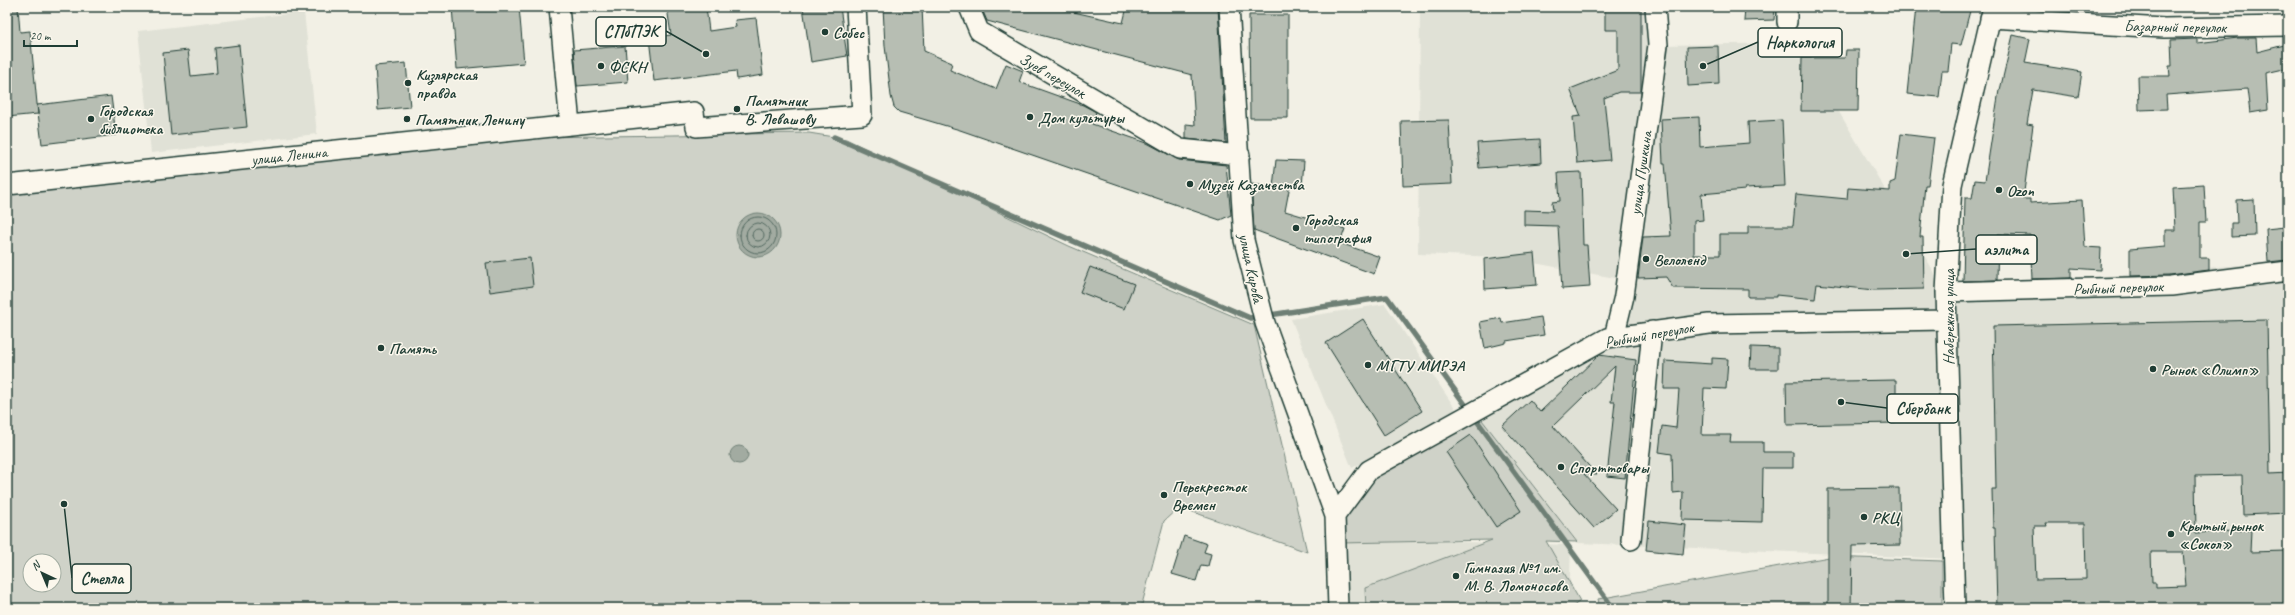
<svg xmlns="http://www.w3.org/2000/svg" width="2295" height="615" font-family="Caveat,sans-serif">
<rect width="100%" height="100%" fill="#f2f0e5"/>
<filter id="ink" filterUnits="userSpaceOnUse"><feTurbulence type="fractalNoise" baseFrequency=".025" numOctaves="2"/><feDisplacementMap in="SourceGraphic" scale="8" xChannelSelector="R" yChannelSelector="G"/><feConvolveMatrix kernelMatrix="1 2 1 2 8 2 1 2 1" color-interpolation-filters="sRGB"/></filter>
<g filter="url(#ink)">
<!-- built -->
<path fill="#e0e1d6" d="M1420 7H1655L1658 45 1798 43 1946 292 2017 281 2123 275 2288 261V608H1956L1953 559 1578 543 1475 411 1607 338 1624 278H1615L1502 257 1418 254Z
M304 12 317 134 151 153 138 31Z
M1385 304 1457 411 1352 468 1291 319Z
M1427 541 1571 545 1569 608H1342L1343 542Z"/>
<!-- green -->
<path fill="#cfd2c8" stroke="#77887e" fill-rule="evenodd" d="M809 133 846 139 1069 246 1254 325 1307 552 1179 507 1164 521 1141 608H7V186L537 137ZM30 561H54V585H30Z
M1475 411 1577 542 1546 541 1580 601 1571 608H1366L1365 588 1492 540 1340 543V516L1369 474Z
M1829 557 1942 561V608H1600L1598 599Z"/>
<!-- water -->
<path fill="#a2aba1" stroke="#6e7f75" d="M736 235a22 22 0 1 1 44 0a22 22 0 1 1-44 0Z
M730 455a9 9 0 1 1 18 0a9 9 0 1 1-18 0Z"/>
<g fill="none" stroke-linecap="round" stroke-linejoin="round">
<!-- shore -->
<path stroke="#536960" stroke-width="1" d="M740 235a18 18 0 1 1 36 0a18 18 0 1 1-36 0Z
M746 235a12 12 0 1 1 24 0a12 12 0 1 1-24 0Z
M752 235a6 6 0 1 1 12 0a6 6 0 1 1-12 0Z"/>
<!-- stream -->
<path stroke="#6e7f75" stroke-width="5.5" d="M834 137 1250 318 1387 297 1613 608"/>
</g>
<!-- building -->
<path fill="#b7beb3" stroke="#1f3d34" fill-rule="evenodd" d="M7 7H18L20 32 30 31 38 114 7 117Z
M452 7H519L524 63 457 69Z
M667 7H706L709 31 736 27 735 20 756 18 763 75 737 79 736 71 654 81 649 38 671 35Z
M803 7H840L847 56 811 62Z
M883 7H922L924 51 952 63 950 70 996 89 1006 64 1023 71 1019 82 1083 105 1096 112 1092 124 1147 143 1179 160 1226 165 1231 215 1220 220 960 130 899 112 894 107 891 96 885 46Z
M981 7H1051L1123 23 1127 7H1218L1226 143 1186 139V124L1195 125 1192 75 987 21Z
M1605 7H1641V92H1619L1604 98 1610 160 1577 163 1573 117 1581 116 1570 89 1618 70V30H1605Z
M1745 7H1775L1774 20 1744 21Z
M1916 7H1971L1961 45 1951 44 1948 71H1942L1939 97 1907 94Z
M1249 15H1288V118H1250Z
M2013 35 2030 39 2025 63 2082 72 2078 97 2033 90 2027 124 2033 125 2023 199H2030V203L2082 200 2085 247 2101 248 2100 270 2071 268V278L2032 279 2030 235 1998 234 1997 280 1963 281 1965 198H1972L1975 180 1985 181 1999 90H2000Z
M2238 38H2256L2257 52 2288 44V68L2266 73 2268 110 2250 113 2247 89 2166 95 2167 109 2139 110 2138 76H2170L2169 66H2172L2171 40 2197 39V43Z
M239 45 247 127 171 135 163 53 188 50 191 76 217 73 215 48Z
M625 46 628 82 577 86 574 50Z
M1718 46 1719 84 1688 86 1687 47Z
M1846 50H1859L1858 111H1801L1802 58H1845Z
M406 63 410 107 378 110 375 66Z
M111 96 116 135 42 144 37 105Z
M1699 117 1700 147 1749 143 1748 122 1782 120 1785 186 1745 188V190L1701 194 1703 220 1694 221V255H1720V234H1748V226H1793L1796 194 1847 199 1848 188 1890 191V183L1895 181 1901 134 1934 138 1928 185H1925L1920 237H1923L1924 289 1874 290 1817 284 1815 299 1776 295V297H1748V289L1673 288 1666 277 1638 278 1643 237 1671 236 1665 163H1663L1661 119Z
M1449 120 1452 184 1403 186 1401 121Z
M1540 139 1541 163 1479 168 1477 143Z
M1276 160 1304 161 1302 187 1290 185 1285 211 1345 229 1340 243 1380 257 1374 274 1254 230 1251 184 1273 187Z
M1581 172 1583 245H1587L1590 287 1562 289 1558 226 1524 225V210L1553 211 1552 202 1560 201 1558 173Z
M2204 185 2206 222H2200V258H2209V270L2170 275 2130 276V249L2165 246V230H2175L2173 187Z
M2254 199 2255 236 2231 237V223H2237L2236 200Z
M2285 227 2288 260 2268 262 2266 229Z
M1534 253 1537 285 1485 289 1484 259Z
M530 258 533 286 490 292 486 263Z
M1090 267 1134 284 1124 309 1080 292Z
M1541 317 1544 335 1506 341V343L1485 348 1480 322 1501 318 1502 323Z
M1363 319 1422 411 1384 435 1326 343Z
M2267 320 2270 474 2288 473V513L2243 515 2242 475 2195 476 2196 533 2251 530 2250 552 2286 551 2288 608H1997L1995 528H1993L1992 489H1996L1993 326ZM2046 523H2085L2086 579 2036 580 2034 526H2047ZM2151 552H2183L2186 586 2156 587V583H2152Z
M1751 347 1778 348V369H1750Z
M1599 355 1636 360 1625 478 1607 476 1615 402H1611L1615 366 1553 426 1597 475 1584 474 1616 509 1594 528 1502 426 1530 400 1540 412Z
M1712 358 1728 359 1726 389 1704 388 1702 435H1731L1730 442H1763V452H1793V468H1763L1762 522 1682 520 1683 492 1673 493 1672 454 1659 452 1662 426 1676 428 1679 389H1664L1665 361 1712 364Z
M1896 380V423L1787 425 1786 382Z
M1471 435 1521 511 1496 527 1446 452Z
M1899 488 1900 545 1852 546 1851 608H1828V489Z
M1649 521 1686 525 1683 554 1646 550Z
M1184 536 1207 544 1204 552 1211 554 1208 566 1201 565 1196 581 1172 574Z"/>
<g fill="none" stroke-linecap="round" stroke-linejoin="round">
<!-- minor casing -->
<g stroke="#1f3d34" stroke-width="22">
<path id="minor" d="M559 7 570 125
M969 7 979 31 1180 149 1240 155
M1229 7 1244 240 1265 323 1335 516 1338 608
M1990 18 2164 28 2288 26
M1787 22V7
M7 185 694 112 696 127 862 115 856 7
M1946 292 2171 286 2288 271
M1614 337 1624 296 1658 45 1655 7
M1335 516 1369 470 1607 338 1709 324 1947 320
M1631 540 1652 331
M1955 608 1946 292 1952 185 1993 7"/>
</g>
<!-- minor -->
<use href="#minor" stroke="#fbf7ec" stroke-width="19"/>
</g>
</g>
<!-- markers -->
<g fill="#1f3d34" stroke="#fbf7ec" stroke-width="1.5">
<circle cx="825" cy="32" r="4"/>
<circle cx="601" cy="66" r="4"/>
<circle cx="408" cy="83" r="4"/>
<circle cx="737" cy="109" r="4"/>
<circle cx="1030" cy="117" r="4"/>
<circle cx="91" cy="119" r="4"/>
<circle cx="407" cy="119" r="4"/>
<circle cx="1190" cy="184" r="4"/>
<circle cx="1999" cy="190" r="4"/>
<circle cx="1296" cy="228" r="4"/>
<circle cx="1646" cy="259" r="4"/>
<circle cx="381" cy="348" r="4"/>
<circle cx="1368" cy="365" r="4"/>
<circle cx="2153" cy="369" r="4"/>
<circle cx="1561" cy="467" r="4"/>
<circle cx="1164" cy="495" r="4"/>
<circle cx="1864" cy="517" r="4"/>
<circle cx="2171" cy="534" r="4"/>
<circle cx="1456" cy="576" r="4"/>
</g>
<g text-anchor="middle" stroke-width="3" stroke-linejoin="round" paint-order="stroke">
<!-- street labels -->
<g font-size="16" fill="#1f3d34" stroke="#fbf7ec">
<text transform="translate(2175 26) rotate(1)" y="6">Базарный переулок</text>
<text transform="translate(1053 75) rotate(30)" y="6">Зуев переулок</text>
<text transform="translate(289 155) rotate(-6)" y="6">улица Ленина</text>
<text transform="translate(1640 173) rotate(-82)" y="6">улица Пушкина</text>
<text transform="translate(1252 268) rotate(78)" y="6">улица Кирова</text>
<text transform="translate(2118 287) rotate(-2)" y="6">Рыбный переулок</text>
<text transform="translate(1948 317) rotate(-90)" y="6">Набережная улица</text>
<text transform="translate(1649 334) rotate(-10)" y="6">Рыбный переулок</text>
</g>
<!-- poi labels -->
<g font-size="16" font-weight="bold" fill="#1f3d34" stroke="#fbf7ec" text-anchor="start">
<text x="833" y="38">Собес</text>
<text x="609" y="72">ФСКН</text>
<text x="416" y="80">Кизлярская<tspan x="416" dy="18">правда</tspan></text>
<text x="745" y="106">Памятник<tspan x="745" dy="18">В. Левашову</tspan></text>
<text x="99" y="116">Городская<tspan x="99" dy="18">библиотека</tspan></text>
<text x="1038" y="123">Дом культуры</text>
<text x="415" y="125">Памятник Ленину</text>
<text x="1198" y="190">Музей Казачества</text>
<text x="2007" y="196">Ozon</text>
<text x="1304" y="225">Городская<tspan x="1304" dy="18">типография</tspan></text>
<text x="1654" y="265">Велоленд</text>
<text x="389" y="354">Память</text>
<text x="1376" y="371">МГТУ МИРЭА</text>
<text x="2161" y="375">Рынок «Олимп»</text>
<text x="1569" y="473">Спорттовары</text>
<text x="1172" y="492">Перекресток<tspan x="1172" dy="18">Времен</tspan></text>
<text x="1872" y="523">РКЦ</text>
<text x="2179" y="531">Крытый рынок<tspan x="2179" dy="18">«Сокол»</tspan></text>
<text x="1464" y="573">Гимназия №1 им.<tspan x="1464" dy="18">М. В. Ломоносова</tspan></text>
</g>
</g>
<!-- callouts -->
<path fill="none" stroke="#1f3d34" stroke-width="1.5" d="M706 54L666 31M1703 66L1758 42M1906 254L1976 249M1841 402L1887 408M64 504L72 578"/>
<g fill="#1f3d34" stroke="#fbf7ec" stroke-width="1.5">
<circle cx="706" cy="54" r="4"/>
<circle cx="1703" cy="66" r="4"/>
<circle cx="1906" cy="254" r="4"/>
<circle cx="1841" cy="402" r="4"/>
<circle cx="64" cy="504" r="4"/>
</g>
<g fill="#fbf7ec" stroke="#1f3d34" stroke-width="1.5">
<rect x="596" y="17" width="70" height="29" rx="4"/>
<rect x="1758" y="28" width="84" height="29" rx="4"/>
<rect x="1976" y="235" width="61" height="29" rx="4"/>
<rect x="1887" y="394" width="71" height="29" rx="4"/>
<rect x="72" y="564" width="59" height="29" rx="4"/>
</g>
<g font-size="17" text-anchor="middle" font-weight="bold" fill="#1f3d34">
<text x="631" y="37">СПбПЭК</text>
<text x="1800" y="48">Наркология</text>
<text x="2006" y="255">аэлита</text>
<text x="1923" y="414">Сбербанк</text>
<text x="102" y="584">Стелла</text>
</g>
<!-- margin -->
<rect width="2295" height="615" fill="none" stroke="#fbf7ec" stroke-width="24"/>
<rect x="12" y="12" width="2271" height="591" fill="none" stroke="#1f3d34" stroke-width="1.5" filter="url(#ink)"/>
<!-- north arrow -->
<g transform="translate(42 573) rotate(316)"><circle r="19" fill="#fbf7ec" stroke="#a3ada2"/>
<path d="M0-3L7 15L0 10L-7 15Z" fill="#1f3d34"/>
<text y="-6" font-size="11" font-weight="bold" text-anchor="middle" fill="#1f3d34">N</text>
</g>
<!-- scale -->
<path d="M24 40v6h53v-6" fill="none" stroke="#1f3d34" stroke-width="2"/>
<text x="30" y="40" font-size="12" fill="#1f3d34" stroke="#fbf7ec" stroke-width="3" paint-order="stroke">20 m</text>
</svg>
